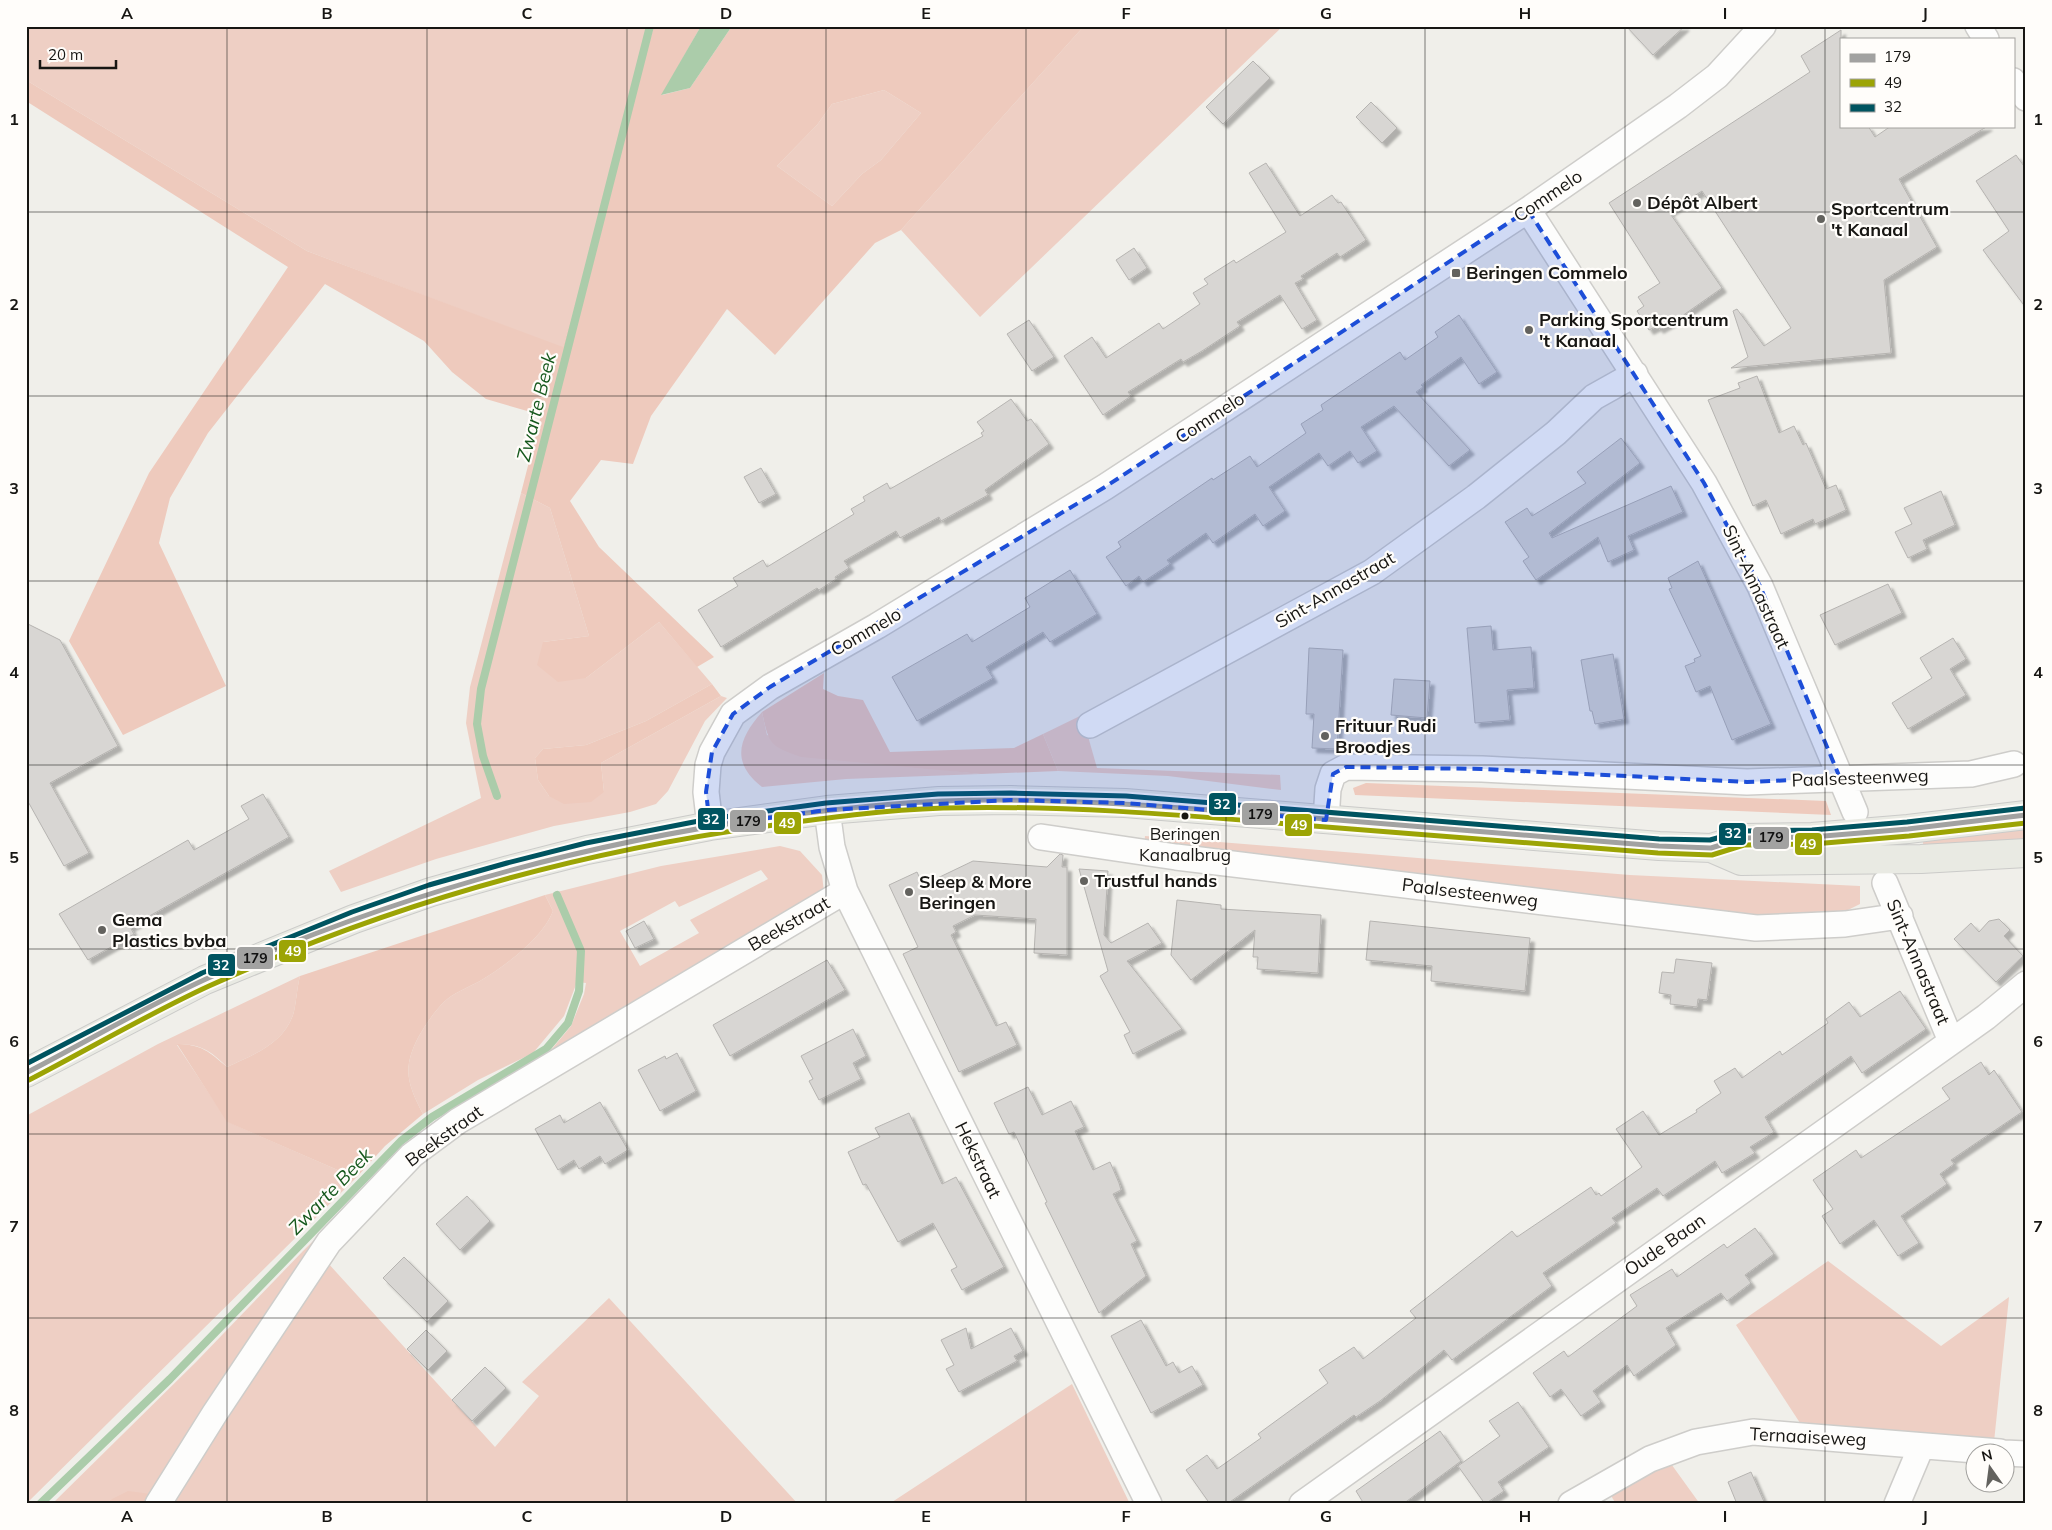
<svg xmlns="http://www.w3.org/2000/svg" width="2052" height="1530" font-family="Mulish,sans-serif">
<defs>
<filter id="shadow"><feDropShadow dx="4.5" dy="4.5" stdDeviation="1" flood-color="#0004"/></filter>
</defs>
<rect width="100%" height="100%" fill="#f0efea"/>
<!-- green -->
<path fill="#eecfc4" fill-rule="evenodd" d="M26 26H654L563 348 307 251 26 80Z
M1084 26H1283L980 317 901 230Z
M884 90 921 113 881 160 862 174 832 206 777 166 817 125 832 104Z
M521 493 550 508 589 636 543 642 586 678 659 622 712 684 646 721 586 745 543 749 535 758 538 780 549 796 604 792 601 763 721 696 727 698 705 721 668 791 656 804 630 812 554 826 436 859 341 892 329 871 481 798 466 723 470 687Z
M762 712 767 735 900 765 981 774 846 779 762 787C730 762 739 738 762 712Z
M1082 715 1097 768 1280 775 1281 790 1168 776 1058 771 1043 734Z
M2026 823V845L1924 850 1922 835Z
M1145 836 1630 875 1860 886V904L1842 913 1781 921 1144 846Z
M780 846 800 851 822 875 824 892 410 1149 151 1494 110 1500 109 1504H52L196 1362 303 1251 430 1125 483 1091 546 1056 571 1026 584 994 586 983 577 982 564 1016 533 1053 478 1080 423 1114C407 1083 402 1068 419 1036 426 1024 434 1012 444 1002 453 993 469 987 480 981 504 967 543 938 553 911L545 895 661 866ZM761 870 768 879 690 920 699 933 640 966 620 931 675 901 679 907Z
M300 976C297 987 296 1006 293 1015 283 1044 253 1055 227 1067 212 1052 199 1042 177 1045L228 1122 356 1178 26 1504V1116L158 1044Z
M1828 1261 1941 1346 2009 1297 1994 1442 1802 1426 1736 1325Z
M327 1262 495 1447 539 1396 522 1382 609 1298 798 1504H174L243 1391Z
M1072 1384 1130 1504H889Z
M1669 1461 1700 1504H1616L1610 1494Z"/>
<!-- forest -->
<path fill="#eecabd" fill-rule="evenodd" d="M654 26H701L662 95 690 88 732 26H1084L901 230 875 243 775 355 727 309 651 416 633 464 601 460 570 501 599 547 714 657 697 667 659 622 586 678 558 682 537 665 543 642 589 636 550 508 521 493 541 415 486 399 452 372 424 341 325 284 208 433 170 498 159 543 226 686 123 735 69 641 149 473 288 267 26 101V80L307 251 563 347ZM884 90 921 113 881 160 862 174 832 206 777 166 817 125 832 104Z
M824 673 823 689 838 696 863 700 890 752 1014 748 1043 734 1058 771 981 774 801 757C770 746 769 745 762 712Z
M712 684 721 696 601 763 604 792 591 802 564 804 549 796 538 780 535 758 543 749 586 745 646 721Z
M1366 783 1826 801 1831 815 1355 795 1353 788Z
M545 895 553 911C543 938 504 967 480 981 469 987 453 993 444 1002 434 1012 426 1024 419 1036 402 1068 407 1083 423 1114L385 1146 356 1178 227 1122 177 1044C203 1045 208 1051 227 1067 253 1055 283 1044 293 1015 296 1006 297 987 300 976Z
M128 1491 151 1494 145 1504H109L110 1500Z"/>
<!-- water -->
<path fill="#abccaa" d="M701 26H732L690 88 661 95Z"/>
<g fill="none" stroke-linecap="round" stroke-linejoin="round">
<!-- stream -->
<path stroke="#abccaa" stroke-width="8" d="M497 796 483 756 477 724 481 689 650 26
M40 1504 170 1379 401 1141 432 1117 546 1049 568 1023 579 991 581 951 557 895"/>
</g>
<!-- building -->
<path fill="#d8d6d3" stroke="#b6b4b1" filter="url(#shadow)" d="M1626 26H1685L1653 55Z
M1841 30V126H1868L1875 137 1891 126H1988L1899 179 1937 247 1884 280 1891 353 1731 368 1748 357 1733 311 1737 309 1764 346 1791 328 1702 191 1669 212 1722 288 1682 316 1659 329 1657 326 1649 330 1637 311 1644 306 1638 297 1660 283 1609 203 1810 72 1801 56Z
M1253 61 1270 78 1223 124 1206 107Z
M1371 102 1397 128 1382 143 1356 117Z
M2016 155 2026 169V308L1983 250 2009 231 1976 181Z
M1266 163 1300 216 1332 195 1338 203 1341 202 1366 240 1340 257 1337 253 1301 276 1303 279 1295 283 1317 320 1302 329 1280 295 1237 322 1240 326 1202 351 1183 362 1181 359 1128 392 1131 396 1103 415 1064 356 1092 337 1106 358 1159 323 1163 329 1200 304 1193 293 1208 284 1204 279 1234 260 1236 263 1286 232 1249 173Z
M1134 248 1147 268 1129 280 1116 260Z
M1459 315 1497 372 1479 384 1461 357 1421 385 1423 387 1416 392 1470 450 1449 466 1394 406 1361 427 1377 451 1358 463 1350 451 1328 466 1319 453 1269 487 1285 511 1263 526 1255 514 1213 543 1206 533 1167 560 1170 564 1143 582 1139 576 1126 586 1106 557 1121 547 1118 542 1212 478 1213 480 1250 456 1257 467 1306 433 1301 424 1323 410 1321 405 1400 352 1405 360 1438 337 1435 332Z
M1029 320 1054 357 1032 371 1007 334Z
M1757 376 1779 433 1794 426 1803 445 1806 443 1826 489 1836 485 1846 510 1815 524 1813 519 1781 534 1766 500 1753 506 1708 400 1740 388 1738 383Z
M1011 399 1027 421 1031 419 1049 444 985 490 988 495 941 521 939 517 900 538 896 531 844 561 849 568 835 577 836 579 819 590 817 588 721 647 698 610 738 586 733 578 763 560 767 567 854 514 851 509 865 501 863 497 887 483 890 489 983 436 981 433 984 431 977 422Z
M1621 438 1640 463 1549 533 1552 538 1671 486 1683 512 1628 536 1634 550 1608 562 1598 537 1536 580 1523 561 1529 557 1505 522 1527 508 1532 516 1586 483 1577 472Z
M761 468 776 494 759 503 744 477Z
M1941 491 1955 525 1923 540 1927 549 1908 558 1895 532 1912 524 1904 508Z
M1698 561 1771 724 1732 740 1710 686 1696 692 1685 666 1695 662 1694 659 1701 656 1669 589 1672 588 1668 578Z
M1070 570 1097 614 1050 642 1043 632 986 667 993 678 917 721 892 677 967 634 972 642 1030 607 1025 598Z
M1888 584 1902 613 1835 645 1820 615Z
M26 623 60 640 118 746 50 783 89 853 64 866 26 798Z
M1491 626 1493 650 1531 647 1534 688 1507 690 1510 720 1475 723 1467 628Z
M1953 638 1966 659 1950 669 1966 695 1908 729 1892 703 1932 678 1920 658Z
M1309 648 1343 650 1337 749 1312 748 1314 714H1306Z
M1613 654 1624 719 1595 724 1592 711H1590L1581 660Z
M1394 679 1430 681 1427 718 1391 715Z
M263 794 289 837 130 927 134 934 88 960 59 914 188 840 194 850 249 819 241 806Z
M1060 854 1063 855 1062 867H1067V955L1034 953 1036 919 975 915 953 926 956 932 951 935 996 1026 1006 1022 1017 1045 959 1072 903 954 918 947 889 885 917 872 923 885 973 861 1047 867Z
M1079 869 1108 871 1104 935 1111 943 1148 923 1162 943 1127 961 1182 1029 1133 1054 1124 1035 1130 1032 1100 976 1108 971Z
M1177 900 1221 905V909L1321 915 1318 973 1257 969 1258 957H1253L1255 930 1191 980 1171 955Z
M1999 919 2010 930 2004 936 2023 956 1996 982 1954 939 1971 923 1979 932 1989 921Z
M644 921 654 939 635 948 626 931Z
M1370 921 1530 938 1525 991 1431 981 1432 966 1366 960Z
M1676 959 1712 963 1707 1000 1698 999 1697 1007 1670 1004 1671 995 1659 993 1662 972 1674 973Z
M827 960 845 990 730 1056 713 1025Z
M1900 991 1926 1029 1862 1073 1851 1056 1765 1117 1774 1132 1750 1147 1755 1153 1722 1173 1715 1161 1663 1196 1657 1188 1612 1218 1616 1223 1543 1273 1552 1286 1452 1360 1444 1350 1380 1401 1356 1417 1354 1415 1227 1504H1210L1186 1470 1207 1455 1217 1469 1261 1438 1258 1434 1328 1383 1319 1370 1354 1347 1363 1359 1416 1318 1410 1311 1512 1231 1517 1237 1591 1187 1596 1195 1599 1193 1601 1196 1642 1167 1616 1129 1643 1111 1659 1135 1697 1112 1696 1110 1721 1093 1714 1081 1735 1068 1742 1078 1780 1051 1782 1055 1828 1023 1826 1019 1849 1002 1860 1017Z
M853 1029 866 1056 853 1063 861 1079 819 1100 809 1081 813 1079 801 1056Z
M677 1053 696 1091 660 1111 638 1070 665 1056 666 1059Z
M1981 1062 1989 1075 1994 1070 2022 1112 1951 1160 1954 1164 1940 1174 1947 1184 1901 1216 1919 1243 1898 1256 1874 1220 1840 1244 1822 1216 1833 1209 1813 1180 1856 1150 1861 1158 1950 1099 1942 1088Z
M1028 1087 1042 1115 1071 1101 1084 1127 1075 1131 1093 1170 1110 1162 1119 1183 1121 1190 1113 1194 1137 1241 1131 1244 1146 1276 1099 1313 1045 1203 1047 1202 1014 1132 1009 1134 994 1103Z
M600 1102 628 1150 605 1164 600 1156 579 1169 574 1160 558 1170 535 1129 560 1115 564 1123Z
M909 1113 942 1184 956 1177 1004 1267 962 1290 951 1270 957 1267 933 1223 898 1242 866 1184 863 1185 848 1152 880 1137 875 1128Z
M467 1196 490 1221 460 1250 436 1224Z
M1755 1228 1774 1254 1745 1275 1751 1283 1727 1301 1721 1293 1666 1328 1676 1345 1634 1376 1627 1365 1593 1391 1601 1402 1581 1416 1561 1389 1550 1397 1533 1373 1564 1351 1568 1357 1637 1306 1630 1295 1672 1269 1677 1277 1724 1244 1727 1248Z
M404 1257 448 1301 427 1322 383 1278Z
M1141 1320 1166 1366 1173 1362 1179 1373 1192 1366 1203 1385 1151 1413 1111 1336Z
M966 1328 971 1349 1011 1328 1023 1351 1014 1356 1017 1361 959 1392 946 1369 954 1365 941 1340Z
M426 1330 447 1351 428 1370 407 1349Z
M485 1367 506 1388 472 1421 452 1400Z
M1518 1402 1549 1447 1498 1482 1504 1491 1485 1504 1458 1466 1500 1436 1489 1421Z
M1440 1431 1461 1461 1403 1504H1364L1356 1491Z
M1751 1472 1765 1504H1737L1728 1482Z"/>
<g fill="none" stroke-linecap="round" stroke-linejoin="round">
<!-- minor casing -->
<g stroke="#cecdca" stroke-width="28">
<path id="minor" d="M1978 26 1986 39
M2013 81 2026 98
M1528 210 1704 483 1760 586 1855 812
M1090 725 1372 572 1476 497 1556 433 1594 397 1635 374
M827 810 832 847 845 891 1149 1504
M1326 820 1328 789 1333 774 1346 767 1482 769 1747 782 1971 774 2014 764
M710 826 706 792 708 765 712 752 733 714 770 687 877 626 1105 487 1528 210 1678 106 1717 76 1763 26
M1041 837 1176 857 1756 928 1845 924 1900 916
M1885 883 1951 1041
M2004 1453 2026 1454
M158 1504 215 1413 329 1242 412 1155 458 1121 845 891
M1302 1504 1986 1017 2026 984
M1571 1504 1650 1459 1696 1442 1753 1432 2000 1452
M1897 1504 1921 1447"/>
</g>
<!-- major casing -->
<g stroke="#cbcbc9" stroke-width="30">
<path id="major" d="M1711 848 1743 838 1812 837 1908 829 2026 815
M26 1073 205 980 354 919 431 892 509 870 587 850 710 826 827 810 939 801 1011 800 1125 803 1659 846 1711 848 1741 861 1921 859 2026 853"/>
</g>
<!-- minor -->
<use href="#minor" stroke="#fdfdfc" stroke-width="25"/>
<!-- major -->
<use href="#major" stroke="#e9eae3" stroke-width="28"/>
<!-- bus-1 casing -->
<g stroke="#fffdfa" stroke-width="9">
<path id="bus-1" d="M26 1073C86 1042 145 1007 206 979 387 898 577 844 774 817 829 810 886 803 942 801 1058 797 1173 807 1288 816 1412 826 1535 836 1659 846L1711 848 1743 838 1812 837 1908 829 2026 815"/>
</g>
<!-- bus-2 casing -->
<g stroke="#fffdfa" stroke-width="9">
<path id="bus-2" d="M29 1080C89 1049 148 1014 209 986 386 906 574 852 767 826 825 818 884 810 943 808 1058 805 1173 814 1288 824 1412 834 1535 844 1658 853L1712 855 1744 845 1813 844 1909 836 2026 823"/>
</g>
<!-- bus-3 casing -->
<g stroke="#fffdfa" stroke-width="9">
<path id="bus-3" d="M26 1064 202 973 352 912 429 885 507 863 586 843 709 819 826 803 938 794 1011 793 1126 796 1659 839 1710 840 1742 831 1812 830 1907 822 2025 808"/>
</g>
<!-- bus-1 -->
<use href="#bus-1" stroke="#a2a2a1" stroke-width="5"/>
<!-- bus-2 -->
<use href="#bus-2" stroke="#9ca405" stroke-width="5"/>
<!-- bus-3 -->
<use href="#bus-3" stroke="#005460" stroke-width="5"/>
</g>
<!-- marked area -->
<path fill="#1d4ed8" fill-opacity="0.2" stroke="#1d4ed8" stroke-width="4" stroke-dasharray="10 6" stroke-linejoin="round" d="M1528 210 1704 483 1760 586 1840 778 1747 782 1482 769 1346 767 1333 774 1326 820 1125 803 1011 800 827 810 710 826 706 792 712 752 733 714 770 687 1105 487Z"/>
<!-- grid -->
<path fill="none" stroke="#171613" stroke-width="1" stroke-opacity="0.55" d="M227 26V1504M427 26V1504M627 26V1504M826 26V1504M1026 26V1504M1226 26V1504M1425 26V1504M1625 26V1504M1825 26V1504M26 212H2026M26 396H2026M26 581H2026M26 765H2026M26 949H2026M26 1134H2026M26 1318H2026"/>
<!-- markers -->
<g fill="#63625e" stroke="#fffdfa" stroke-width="2">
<circle cx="1637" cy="203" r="5"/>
<circle cx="1821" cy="219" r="5"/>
<rect x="1451" y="268" width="10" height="10" rx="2.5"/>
<circle cx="1529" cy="330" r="5"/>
<circle cx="1325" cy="736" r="5"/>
<circle cx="1084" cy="881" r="5"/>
<circle cx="909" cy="892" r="5"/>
<circle cx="102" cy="930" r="5"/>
</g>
<circle fill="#171613" stroke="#fffdfa" stroke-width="2" cx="1185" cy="816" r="4.5"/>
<g text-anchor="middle" stroke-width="4.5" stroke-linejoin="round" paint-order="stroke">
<!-- bus labels -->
<g font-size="17" fill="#171613" stroke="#fffdfa">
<text x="1185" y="840">Beringen<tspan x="1185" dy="21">Kanaalbrug</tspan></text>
</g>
<!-- street labels -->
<g font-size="18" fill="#171613" stroke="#fffdfa">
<text transform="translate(1548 196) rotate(-34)" y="6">Commelo</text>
<text transform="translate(1210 418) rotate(-33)" y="6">Commelo</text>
<text transform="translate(1756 587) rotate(65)" y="6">Sint-Annastraat</text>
<text transform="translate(1335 590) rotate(-30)" y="6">Sint-Annastraat</text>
<text transform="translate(866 632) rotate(-30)" y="6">Commelo</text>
<text transform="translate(1860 778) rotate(-2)" y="6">Paalsesteenweg</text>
<text transform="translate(1470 893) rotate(7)" y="6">Paalsesteenweg</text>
<text transform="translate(789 924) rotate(-30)" y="6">Beekstraat</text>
<text transform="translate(1918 962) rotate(67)" y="6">Sint-Annastraat</text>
<text transform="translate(444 1136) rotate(-36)" y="6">Beekstraat</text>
<text transform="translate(978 1160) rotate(64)" y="6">Hekstraat</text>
<text transform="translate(1665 1245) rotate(-35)" y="6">Oude Baan</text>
<text transform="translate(1808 1437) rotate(3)" y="6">Ternaaiseweg</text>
</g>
<!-- poi labels -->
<g font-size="18" font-weight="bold" fill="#171613" stroke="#fffdfa" text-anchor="start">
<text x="1647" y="209">Dépôt Albert</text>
<text x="1831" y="215">Sportcentrum<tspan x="1831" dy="21">'t Kanaal</tspan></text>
<text x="1466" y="279">Beringen Commelo</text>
<text x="1539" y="326">Parking Sportcentrum<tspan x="1539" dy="21">'t Kanaal</tspan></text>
<text x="1335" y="732">Frituur Rudi<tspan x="1335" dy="21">Broodjes</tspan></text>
<text x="1094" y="887">Trustful hands</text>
<text x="919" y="888">Sleep &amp; More<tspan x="919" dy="21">Beringen</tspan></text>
<text x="112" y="926">Gema<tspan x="112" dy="21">Plastics bvba</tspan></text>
</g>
<!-- water labels -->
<g font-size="19" font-style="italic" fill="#16581d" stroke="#fffdfa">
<text transform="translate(536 407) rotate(-76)" y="7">Zwarte Beek</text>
<text transform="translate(330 1191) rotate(-46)" y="7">Zwarte Beek</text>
</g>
</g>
<g stroke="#fffdfa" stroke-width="2">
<rect x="1208" y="792" width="29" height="24" rx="5" fill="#005460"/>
<rect x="1241" y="802" width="38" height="24" rx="5" fill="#a2a2a1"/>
<rect x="697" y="807" width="29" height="24" rx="5" fill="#005460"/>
<rect x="729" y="809" width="38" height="24" rx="5" fill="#a2a2a1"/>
<rect x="773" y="811" width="29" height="24" rx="5" fill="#9ca405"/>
<rect x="1284" y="813" width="29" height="24" rx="5" fill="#9ca405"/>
<rect x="1718" y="822" width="29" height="24" rx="5" fill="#005460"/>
<rect x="1752" y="826" width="38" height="24" rx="5" fill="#a2a2a1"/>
<rect x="1794" y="832" width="29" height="24" rx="5" fill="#9ca405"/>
<rect x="278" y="939" width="29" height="24" rx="5" fill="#9ca405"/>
<rect x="236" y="946" width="38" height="24" rx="5" fill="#a2a2a1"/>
<rect x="207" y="953" width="29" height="24" rx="5" fill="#005460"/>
</g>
<g font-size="14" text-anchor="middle" font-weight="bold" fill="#fff">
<text x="1222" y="809">32</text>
<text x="711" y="824">32</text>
<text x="787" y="828">49</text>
<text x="1299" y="830">49</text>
<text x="1733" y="838">32</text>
<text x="1808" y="849">49</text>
<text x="293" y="956">49</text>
<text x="221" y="970">32</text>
</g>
<g font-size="14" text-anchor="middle" font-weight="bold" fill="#111">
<text x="1260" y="819">179</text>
<text x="748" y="826">179</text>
<text x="1771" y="842">179</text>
<text x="255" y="963">179</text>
</g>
<!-- border -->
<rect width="2052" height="1530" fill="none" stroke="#fffdfa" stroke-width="55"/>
<!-- legend -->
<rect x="1840" y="38" width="175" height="90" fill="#fffdfa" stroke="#a2a19e"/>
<rect x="1850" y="54" width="25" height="8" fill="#a2a2a1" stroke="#a2a19e"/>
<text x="1884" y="62" font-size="15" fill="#171613">179</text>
<rect x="1850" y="79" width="25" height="8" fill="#9ca405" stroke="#a2a19e"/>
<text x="1884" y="88" font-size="15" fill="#171613">49</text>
<rect x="1850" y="104" width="25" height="8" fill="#005460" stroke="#a2a19e"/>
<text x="1884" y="112" font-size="15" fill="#171613">32</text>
<!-- north arrow -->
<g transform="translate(1990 1468) rotate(346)"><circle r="24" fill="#fffdfa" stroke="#a2a19e"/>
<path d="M0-4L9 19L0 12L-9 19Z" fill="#63625e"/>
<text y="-8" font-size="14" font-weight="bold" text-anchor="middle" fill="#171613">N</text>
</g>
<!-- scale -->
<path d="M40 60v8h76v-8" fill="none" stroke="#171613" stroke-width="2.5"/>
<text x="48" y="60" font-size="15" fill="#171613" stroke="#fffdfa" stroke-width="4" paint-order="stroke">20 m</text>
<rect x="28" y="28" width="1996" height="1474" fill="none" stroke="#171613" stroke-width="2"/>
<g font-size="16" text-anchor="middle" font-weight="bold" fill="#171613">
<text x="127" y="19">A</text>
<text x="327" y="19">B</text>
<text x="527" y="19">C</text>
<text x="726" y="19">D</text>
<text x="926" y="19">E</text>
<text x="1126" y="19">F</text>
<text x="1326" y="19">G</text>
<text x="1525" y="19">H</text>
<text x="1725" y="19">I</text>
<text x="1925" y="19">J</text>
<text x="14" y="125">1</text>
<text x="2038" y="125">1</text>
<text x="14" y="310">2</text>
<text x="2038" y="310">2</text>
<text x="14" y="494">3</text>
<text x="2038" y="494">3</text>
<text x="14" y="678">4</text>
<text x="2038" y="678">4</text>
<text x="14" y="863">5</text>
<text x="2038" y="863">5</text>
<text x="14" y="1047">6</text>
<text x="2038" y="1047">6</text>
<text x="14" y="1232">7</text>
<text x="2038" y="1232">7</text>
<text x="14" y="1416">8</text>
<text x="2038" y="1416">8</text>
<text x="127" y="1522">A</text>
<text x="327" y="1522">B</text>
<text x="527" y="1522">C</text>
<text x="726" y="1522">D</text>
<text x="926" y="1522">E</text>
<text x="1126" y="1522">F</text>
<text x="1326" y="1522">G</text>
<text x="1525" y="1522">H</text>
<text x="1725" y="1522">I</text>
<text x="1925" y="1522">J</text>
</g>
</svg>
